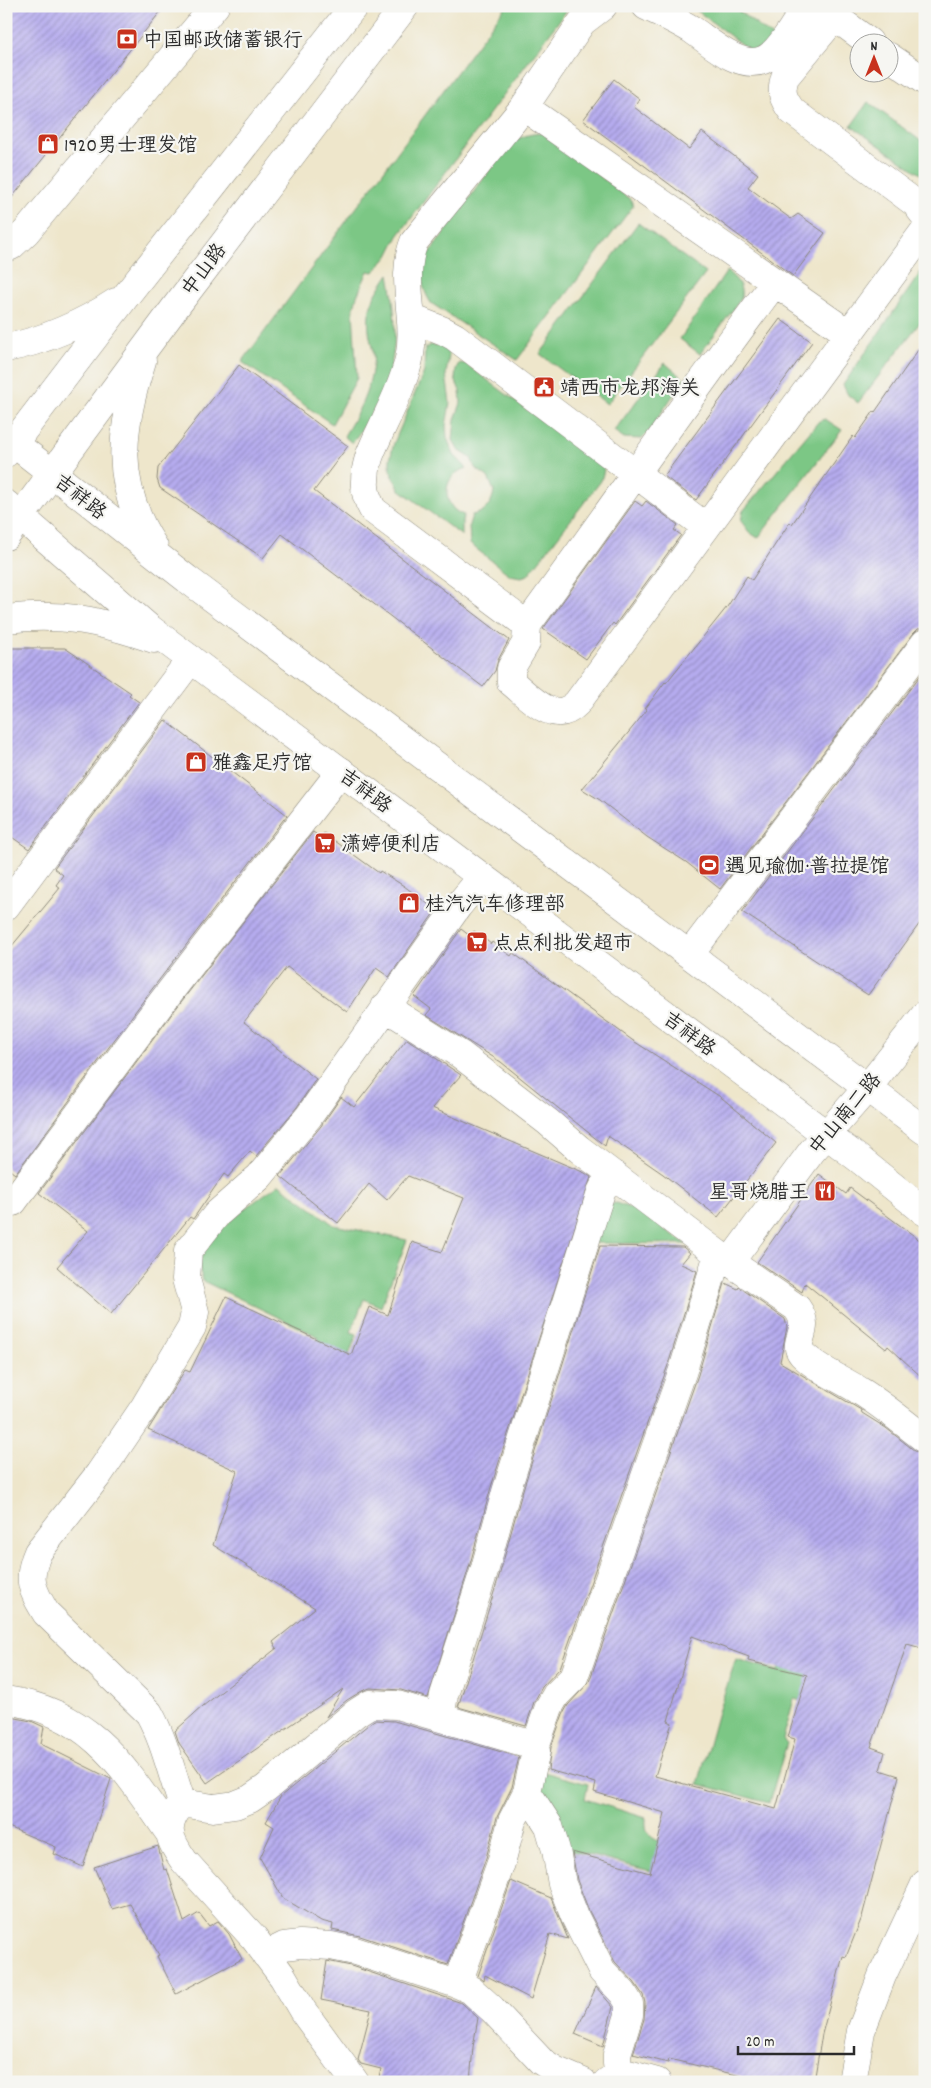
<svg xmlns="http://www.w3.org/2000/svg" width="931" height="2088" font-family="Dekko,'LXGW WenKai TC',sans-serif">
<defs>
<pattern id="building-hatch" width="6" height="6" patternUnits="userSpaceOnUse" patternTransform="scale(1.25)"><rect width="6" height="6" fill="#b6acef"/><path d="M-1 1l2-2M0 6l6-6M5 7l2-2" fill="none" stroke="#948cc2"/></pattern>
</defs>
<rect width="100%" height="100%" fill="#f6f6f2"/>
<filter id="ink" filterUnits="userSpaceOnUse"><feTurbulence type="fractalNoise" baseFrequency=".02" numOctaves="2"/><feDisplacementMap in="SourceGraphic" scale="10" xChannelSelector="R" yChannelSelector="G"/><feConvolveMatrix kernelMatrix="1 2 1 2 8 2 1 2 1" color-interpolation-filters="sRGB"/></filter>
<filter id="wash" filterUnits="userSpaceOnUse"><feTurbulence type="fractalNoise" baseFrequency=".0096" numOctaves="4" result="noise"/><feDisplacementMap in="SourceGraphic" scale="20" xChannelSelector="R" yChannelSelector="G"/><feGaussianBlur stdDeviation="1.12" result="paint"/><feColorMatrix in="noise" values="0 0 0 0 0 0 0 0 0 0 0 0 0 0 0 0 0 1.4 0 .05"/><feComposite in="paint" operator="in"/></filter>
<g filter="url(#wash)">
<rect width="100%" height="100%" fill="#eee6cb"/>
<!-- grass -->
<path fill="#7cc785" stroke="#547958" d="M506 6H570L398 236 388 256 374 272 368 271 357 296 353 311 357 378 332 424 242 362Z
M691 6H732L774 38 767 48 750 51Z
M868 102 925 144V177L851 126Z
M543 133 631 200 633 206 517 360 431 303C421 287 420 275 426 258L504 150C516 138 525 134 543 133Z
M638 223 706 273 607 404 540 354Z
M925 266V316L858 403 848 395 843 385Z
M727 271C737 280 743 285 741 299L700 354 680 339Z
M389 274C402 344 395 385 352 443L344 436C358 413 369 393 373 365 375 353 370 342 369 331 366 306 376 293 389 274Z
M431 345 444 346 449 356 446 374 450 403 446 426 447 438 454 455 467 468C462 470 456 472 453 476 441 489 448 511 464 515L462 521V536L399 489 390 470V459L394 443 424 372 425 348Z
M459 363 466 364 601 465 604 470 601 481 528 575 521 577 510 575 470 544 469 525 472 515C485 513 492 504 494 491L488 477 475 468 471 458 458 450 453 440 455 420 461 403 460 391 455 379 456 369Z
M665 363 684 379 648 433 642 439 624 438 614 431Z
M825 419 842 430 758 538 749 532 741 521 743 511 819 421Z
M279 1184 334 1225 407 1240 381 1307 364 1299 351 1332 357 1334 347 1360 315 1346 319 1337 203 1281C202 1276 199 1271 199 1266 200 1238 258 1199 279 1184Z
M616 1203 636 1210 687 1244 591 1243 606 1205Z
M787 1645 827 1657 810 1703 794 1699 783 1739 787 1743 769 1803 698 1784 718 1712 736 1659 778 1671Z
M540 1771 588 1784 585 1799 646 1818C645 1832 648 1836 660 1842L674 1877 565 1849 540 1794Z"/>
<g id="blocks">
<!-- building -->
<path fill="url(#building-hatch)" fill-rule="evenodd" d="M14 6H165L6 205V17Z
M614 79 640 99 634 107 689 149 702 132 758 174 748 187 791 219 798 214 825 233 793 276 583 120Z
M780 319 812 342 696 500 664 476Z
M925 340V628L918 629 913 634 720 889 686 862 647 837 600 800 582 789 647 710 645 709 665 682 666 683 727 607 747 576 752 580 790 522 792 524 853 436 855 438 874 411 875 412Z
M239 365 348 446 314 491 509 640 498 660 495 671 483 687 282 534 263 558 160 488 157 479 158 468Z
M635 501 642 506 646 501 678 525 674 530 681 535 615 625 613 623 586 659 543 629Z
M6 648H65L131 693 129 695 139 702 29 849 6 833Z
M925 669V916L868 995 742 912Z
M165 720 287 815 149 993 15 1174 6 1167V953L60 888 56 885 63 875 54 868Z
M313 832 320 837 324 833 379 873 380 871 404 886 436 910 389 977 376 968 347 1012 287 967 244 1022 316 1079 297 1107 256 1156 250 1151 228 1177 224 1174 193 1219 190 1217 111 1314 57 1267 88 1231 39 1193 174 1011Z
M461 929 470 936 474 931 491 944 492 942 511 956 513 953 632 1040 722 1098 776 1143 718 1217 663 1174 608 1136 605 1146 501 1062 426 1015 431 1009 414 996Z
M407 1039 461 1075 432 1108 585 1173 591 1177 491 1487 470 1564 428 1698 401 1690 370 1688 362 1691 347 1700 326 1717 343 1689 207 1783 179 1743 175 1731 203 1706 277 1648 273 1642 315 1608 213 1545 237 1471 148 1430 185 1370 190 1372 226 1297 351 1355 369 1307 388 1315 412 1242 442 1252 464 1198 408 1176 387 1200 369 1184 338 1223 280 1176 321 1126 341 1097 354 1107Z
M819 1174 846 1194 850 1188 925 1244V1380L888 1346 886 1349 805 1283 802 1292 757 1262Z
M600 1246 683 1247 690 1253 681 1264 697 1271 668 1365 560 1668 542 1687 534 1702 526 1726 458 1707 500 1573 521 1496Z
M725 1283 738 1289 739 1287 785 1319 787 1327 780 1362 861 1410 862 1413 886 1428 915 1451 925 1454V1649L907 1644 871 1747 885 1752 880 1770 899 1776 862 1917 846 1957 843 1956 822 2034 814 2082H740L741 2076 669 2059 668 2063 633 2054 644 2019 645 2003 643 1995 634 1982 615 1962 611 1954 612 1951 609 1950 589 1911 577 1880 572 1852 650 1873 665 1813 594 1792 596 1783 548 1770 551 1747 563 1714 568 1705 589 1682 698 1375ZM692 1636 749 1657 748 1661 807 1675 788 1737 795 1739 776 1809 655 1776 672 1723 668 1721Z
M6 1716 31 1721 44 1727 41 1744 111 1779 83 1867 54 1854 56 1847 6 1826Z
M374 1720 394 1721 519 1757 512 1787 497 1817 486 1858 448 1965 360 1936 332 1930 333 1924 321 1921 283 1898 260 1858 274 1827 266 1822 281 1796Z
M158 1846 164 1870 167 1869 184 1922 199 1913 209 1926 218 1921 229 1934 242 1959 176 1994 157 1956 159 1955 130 1904 112 1909 94 1867Z
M511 1881 551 1898 568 1939 550 1934 531 1999 485 1975 484 1981 478 1976Z
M327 1961 351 1966 462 2003 478 2018 473 2047 470 2082H378L381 2069 361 2064 358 2060 371 2010 321 2000Z
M596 1987 613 2007 603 2046 575 2034Z"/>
</g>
</g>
<g filter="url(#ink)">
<use href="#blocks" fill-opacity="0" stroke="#8c887b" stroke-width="1"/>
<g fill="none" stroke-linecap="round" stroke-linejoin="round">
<!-- minor casing -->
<g stroke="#8c887b" stroke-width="29">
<path id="minor" d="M603 6 582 22 524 107 414 242C399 280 418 320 409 359 403 385 390 410 379 434 372 449 365 463 365 481 364 491 368 501 373 510L527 625 526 643 511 668V682C530 697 554 727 577 703L925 230
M646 6C661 13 676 20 691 29 709 41 739 70 763 60 780 53 796 22 806 6
M820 6 869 42
M834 18 785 77C780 92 783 99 792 111L915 203 925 216
M888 56 925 81
M524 107 849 334
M6 248 11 246 26 232 215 6
M411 318 444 331 455 337 706 527
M527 625C610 511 690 395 775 282
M482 877 458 906 309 1116 259 1177 217 1214 188 1251 186 1279 195 1312 192 1327 145 1406 99 1474 38 1552C26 1579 32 1590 46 1613L149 1713C165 1742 171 1772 182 1803L213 1808 235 1805 250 1799 266 1788 356 1713 370 1704 397 1705 530 1744 536 1751 527 1792 512 1821 501 1863 463 1969 460 1985 471 1990 492 2009 541 2061 555 2070 583 2082
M6 906 191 659
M690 954 925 643
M385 1007 461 1055 548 1122 579 1149 718 1254 797 1308C813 1330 791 1342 802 1354 818 1370 842 1379 860 1391 883 1405 904 1423 925 1439
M13 1202 162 1002 341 771
M730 1262 812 1151 868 1087 925 1015
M6 1700C91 1712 123 1766 168 1831
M440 1717 444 1695 485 1568 506 1492 601 1192 605 1184 614 1175
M530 1744 537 1741 549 1707 556 1695 574 1677 579 1663 683 1370 718 1254
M527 1792 549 1826 556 1850 562 1884 575 1917 602 1971 623 1993 629 2003V2015L617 2054V2064L621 2072
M182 1803C163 1826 168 1838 184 1861L254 1938 283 1977 303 2011 355 2082
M266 1955 284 1946 300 1944 331 1946 355 1951 460 1985
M607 2082 621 2072 657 2082
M852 2082 861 2031 882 1976 925 1884"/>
</g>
<!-- major casing -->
<g stroke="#8c887b" stroke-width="29">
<path id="major" d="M6 348C44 341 84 323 116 302
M142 361C120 428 113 485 154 547
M6 437 187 579 925 1131
M6 453 129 292 354 6
M6 504 149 628 859 1159 925 1212
M6 536 177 305 405 6
M6 619C63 612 101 621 154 639"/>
</g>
<!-- minor -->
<use href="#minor" stroke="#fff" stroke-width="28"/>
<!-- major -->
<use href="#major" stroke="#fff" stroke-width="28"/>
</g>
</g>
<!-- icons -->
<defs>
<g id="bank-square" transform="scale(1.125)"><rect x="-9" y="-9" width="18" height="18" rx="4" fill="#c8321e" stroke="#f6f6f2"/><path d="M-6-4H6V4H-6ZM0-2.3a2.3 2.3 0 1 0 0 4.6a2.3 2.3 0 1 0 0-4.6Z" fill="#fff"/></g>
<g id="shop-square" transform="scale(1.125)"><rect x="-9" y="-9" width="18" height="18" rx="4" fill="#c8321e" stroke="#f6f6f2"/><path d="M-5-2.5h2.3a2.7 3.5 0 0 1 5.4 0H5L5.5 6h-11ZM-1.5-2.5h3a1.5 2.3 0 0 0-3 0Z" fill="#fff"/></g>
<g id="civic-square" transform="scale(1.125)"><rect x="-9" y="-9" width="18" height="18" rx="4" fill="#c8321e" stroke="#f6f6f2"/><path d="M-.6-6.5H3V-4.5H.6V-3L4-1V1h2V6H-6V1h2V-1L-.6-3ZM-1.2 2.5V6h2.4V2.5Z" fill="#fff"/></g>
<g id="supermarket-square" transform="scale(1.125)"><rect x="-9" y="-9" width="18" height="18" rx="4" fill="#c8321e" stroke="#f6f6f2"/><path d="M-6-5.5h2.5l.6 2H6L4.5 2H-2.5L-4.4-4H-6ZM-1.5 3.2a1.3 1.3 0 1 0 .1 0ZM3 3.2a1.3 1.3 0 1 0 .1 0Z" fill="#fff"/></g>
<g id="stadium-square" transform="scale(1.125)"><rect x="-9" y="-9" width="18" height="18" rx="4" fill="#c8321e" stroke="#f6f6f2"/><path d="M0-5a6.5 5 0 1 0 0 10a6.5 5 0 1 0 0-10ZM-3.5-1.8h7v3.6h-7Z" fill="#fff"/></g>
<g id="restaurant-square" transform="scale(1.125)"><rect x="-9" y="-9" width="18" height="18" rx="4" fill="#c8321e" stroke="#f6f6f2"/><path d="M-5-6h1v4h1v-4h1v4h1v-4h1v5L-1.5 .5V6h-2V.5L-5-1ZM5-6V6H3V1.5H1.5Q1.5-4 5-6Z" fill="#fff"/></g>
</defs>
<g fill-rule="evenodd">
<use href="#bank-square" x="127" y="39"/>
<use href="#shop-square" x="48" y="144"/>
<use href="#civic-square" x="544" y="387"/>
<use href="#shop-square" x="196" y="762"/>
<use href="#supermarket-square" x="325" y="843"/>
<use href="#stadium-square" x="709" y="865"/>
<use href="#shop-square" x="409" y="903"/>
<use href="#supermarket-square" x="477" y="942"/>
<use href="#restaurant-square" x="825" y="1191"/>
</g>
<g text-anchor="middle" stroke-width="4.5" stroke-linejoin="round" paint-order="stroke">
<!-- poi labels -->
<g font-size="20" fill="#2b2b2b" stroke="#f6f6f2" text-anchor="start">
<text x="143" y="46">中国邮政储蓄银行</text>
<text x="64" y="151">1920男士理发馆</text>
<text x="560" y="394">靖西市龙邦海关</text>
<text x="212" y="769">雅鑫足疗馆</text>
<text x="341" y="850">潇婷便利店</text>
<text x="725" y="872">遇见瑜伽·普拉提馆</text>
<text x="425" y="910">桂汽汽车修理部</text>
<text x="493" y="949">点点利批发超市</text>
<text x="809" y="1198" text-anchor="end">星哥烧腊王</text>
</g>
<!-- street labels -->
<g font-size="20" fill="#2b2b2b" stroke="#f6f6f2">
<text transform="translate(203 269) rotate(-53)" y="7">中山路</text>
<text transform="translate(81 496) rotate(38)" y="7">吉祥路</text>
<text transform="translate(366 790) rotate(37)" y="7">吉祥路</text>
<text transform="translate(690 1033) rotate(37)" y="7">吉祥路</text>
<text transform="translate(844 1113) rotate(-50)" y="7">中山南二路</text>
</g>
</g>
<!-- margin -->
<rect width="931" height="2088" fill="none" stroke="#f6f6f2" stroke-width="25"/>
<!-- north arrow -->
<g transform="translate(874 58)"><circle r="24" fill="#f6f6f2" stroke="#a5a5a2"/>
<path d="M0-4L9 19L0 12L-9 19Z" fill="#c8321e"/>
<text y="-8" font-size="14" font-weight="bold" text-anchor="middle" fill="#2b2b2b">N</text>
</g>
<!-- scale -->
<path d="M738 2046v8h116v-8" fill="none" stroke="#2b2b2b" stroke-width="2.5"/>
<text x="746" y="2046" font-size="15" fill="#2b2b2b" stroke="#f6f6f2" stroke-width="4" paint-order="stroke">20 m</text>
</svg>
